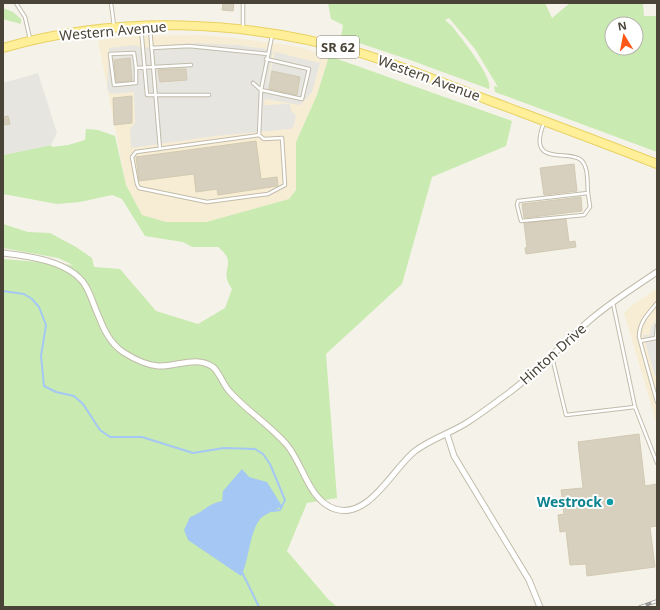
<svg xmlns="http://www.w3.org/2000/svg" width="660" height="610" font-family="'Noto Sans',sans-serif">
<rect width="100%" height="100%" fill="#f5f3e9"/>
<!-- commercial -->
<path fill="#f7edd4" d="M200 35 235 38 295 46 329 56 317 95 296 142V190L289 199 206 222H166L142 215 126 185 98 40 137 36Z
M657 288V425L624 313 631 306Z"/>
<!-- green -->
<path fill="#c9eab0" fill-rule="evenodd" d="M328 3H545L552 18 570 3H643L644 16H657V152L495 92 494 86 498 87 475 49 449 18 445 20 452 26C460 37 494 78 489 89L410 60 341 37 343 25 331 19ZM612 24H636V48H612Z
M3 8 13 12 21 19V24L3 19Z
M329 56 512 121 506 146 432 177 402 284 326 354 337 498 307 503 287 551 328 599 337 607H3V259L73 265 58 258 3 248V224L28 232 50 233 76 247 92 258 94 267 120 269 156 311 198 324 225 308 232 289C217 268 240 265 218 247H192L183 242 145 236 122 199 112 195 80 202 57 204 3 194V155L51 145 52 147 68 145 85 140 86 129 98 130 115 136 126 185 142 215 166 222H206L289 199 296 190V142L317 95Z"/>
<!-- parking -->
<path fill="#e6e5e0" d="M196 43 237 45 273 50 267 87 275 52 320 63 312 92 300 105 265 99 264 105 290 104 291 111 296 115 294 126 290 129 215 136 131 148 130 128 134 125 135 121 134 92 110 94 107 88 109 48 135 45 141 48Z
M38 73 57 133 51 145 3 155V83Z
M657 318V376H655L643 335H650L651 327Z"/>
<!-- water -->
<path fill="#a4c8f3" d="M242 469 249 477 267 482 282 506C276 510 265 514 260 519 248 536 250 559 241 576L188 540 184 530 190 517C204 512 207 504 222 501L223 491Z"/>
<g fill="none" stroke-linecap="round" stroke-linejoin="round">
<!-- stream -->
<path stroke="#a4c8f3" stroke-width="2" d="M3 291 24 294 32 299 39 307 46 325 41 356 44 386 56 392 74 396 83 404 100 430 110 437H142L193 453 224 448 255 449 263 454 270 464 285 500 280 510 273 511
M242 572 259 607"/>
</g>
<!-- building -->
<path fill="#d7d0be" stroke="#d2c9b1" d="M223 3H234L233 11 222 10Z
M130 58 132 81 116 82 114 60Z
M173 69H186L187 80 160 82 158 70Z
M272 71 300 77 297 95 269 89Z
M132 96V123L114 125 113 98Z
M8 116 10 124 3 125V117Z
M256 141 261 179 277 177 278 186 218 195 217 189 196 192 194 174 139 181 136 157Z
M574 164 577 191 544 195 540 168Z
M581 197 582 211 524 218 522 204Z
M566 219 569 242 575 241 576 247 526 254 525 248 527 247 524 223Z
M639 434 645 486 657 484V526L650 527 655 567 587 576 586 564 570 565 566 531 560 532 558 515 564 514 561 490 583 488 578 442Z"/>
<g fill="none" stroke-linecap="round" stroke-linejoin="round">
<!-- lane casing -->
<g stroke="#c1bcab" stroke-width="4.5">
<path id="lane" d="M16 3 25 17 30 39
M111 3 114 26
M141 27 147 95H209
M150 28 160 149
M243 28V3
M151 48 189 46 268 54
M136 68V83L114 85 110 54 134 53 136 68 191 65
M253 83 261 90 302 99 309 69 266 59
M544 123C526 168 569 149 581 160 589 167 587 184 588 193L518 201 517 205 521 221 584 215 590 207 588 193
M259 135 264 139 282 138 285 185 268 194 207 202 139 188 137 184 132 157 136 152 259 135 261 90 272 36
M657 303C648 314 639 322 639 337L657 402
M640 341 656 338 657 326
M552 357 566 415 635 407 613 303
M635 407 657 463"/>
</g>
<!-- street casing -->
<g stroke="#c1bcab" stroke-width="7">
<path id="street" d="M3 253C28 256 70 261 85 285 91 294 94 307 99 317 104 330 110 343 123 352 134 359 145 365 158 366 177 367 196 355 213 367 220 373 223 385 230 392 247 411 271 426 287 445 303 464 309 501 335 509 369 520 393 468 415 451 431 439 451 433 468 422 482 413 496 402 510 392 539 370 563 343 590 320 611 302 635 287 657 272
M447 434 454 456 529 580 540 607"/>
</g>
<!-- primary casing -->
<g stroke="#e8d163" stroke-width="10">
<path id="primary" d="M3 48C119 14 245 20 360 53 403 66 445 84 488 100 544 121 601 142 657 164"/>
</g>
<!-- lane -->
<use href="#lane" stroke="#fff" stroke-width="2.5"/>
<!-- street -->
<use href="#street" stroke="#fff" stroke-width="5"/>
<!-- primary -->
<use href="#primary" stroke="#ffef98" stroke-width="8"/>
<!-- rail casing -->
<g stroke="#989898" stroke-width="3.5">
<path id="rail" d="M640 607 657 601"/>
</g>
<!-- rail -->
<use href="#rail" stroke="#fff" stroke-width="2" stroke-dasharray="6" stroke-linecap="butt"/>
</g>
<!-- markers -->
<circle fill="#0f9aa8" stroke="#fff" stroke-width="1.5" cx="610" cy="502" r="4"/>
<g text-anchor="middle" stroke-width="4" stroke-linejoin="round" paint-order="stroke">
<!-- shield labels -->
<rect fill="#fff" stroke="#807c73" stroke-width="1" x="317" y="36" width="42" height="22" rx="3"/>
<g font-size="13" font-weight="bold" fill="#494437">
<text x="338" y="52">SR 62</text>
</g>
<!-- street labels -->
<g font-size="14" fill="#494437" stroke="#fff">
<text transform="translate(113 31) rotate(-5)" y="5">Western Avenue</text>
<text transform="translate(429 78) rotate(20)" y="5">Western Avenue</text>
<text transform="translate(553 354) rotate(-42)" y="5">Hinton Drive</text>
</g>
<!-- culture labels -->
<g font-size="14" font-weight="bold" fill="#0d838f" stroke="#fff" text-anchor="end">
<text x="602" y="507">Westrock</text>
</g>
</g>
<!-- border -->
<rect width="660" height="610" fill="none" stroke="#494437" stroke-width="8"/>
<!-- north arrow -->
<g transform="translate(624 36) rotate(350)"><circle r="19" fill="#ffffff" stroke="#b6b4af"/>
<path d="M0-3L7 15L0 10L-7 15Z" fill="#ff5716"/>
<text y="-6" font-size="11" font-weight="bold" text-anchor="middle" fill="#494437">N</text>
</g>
</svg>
